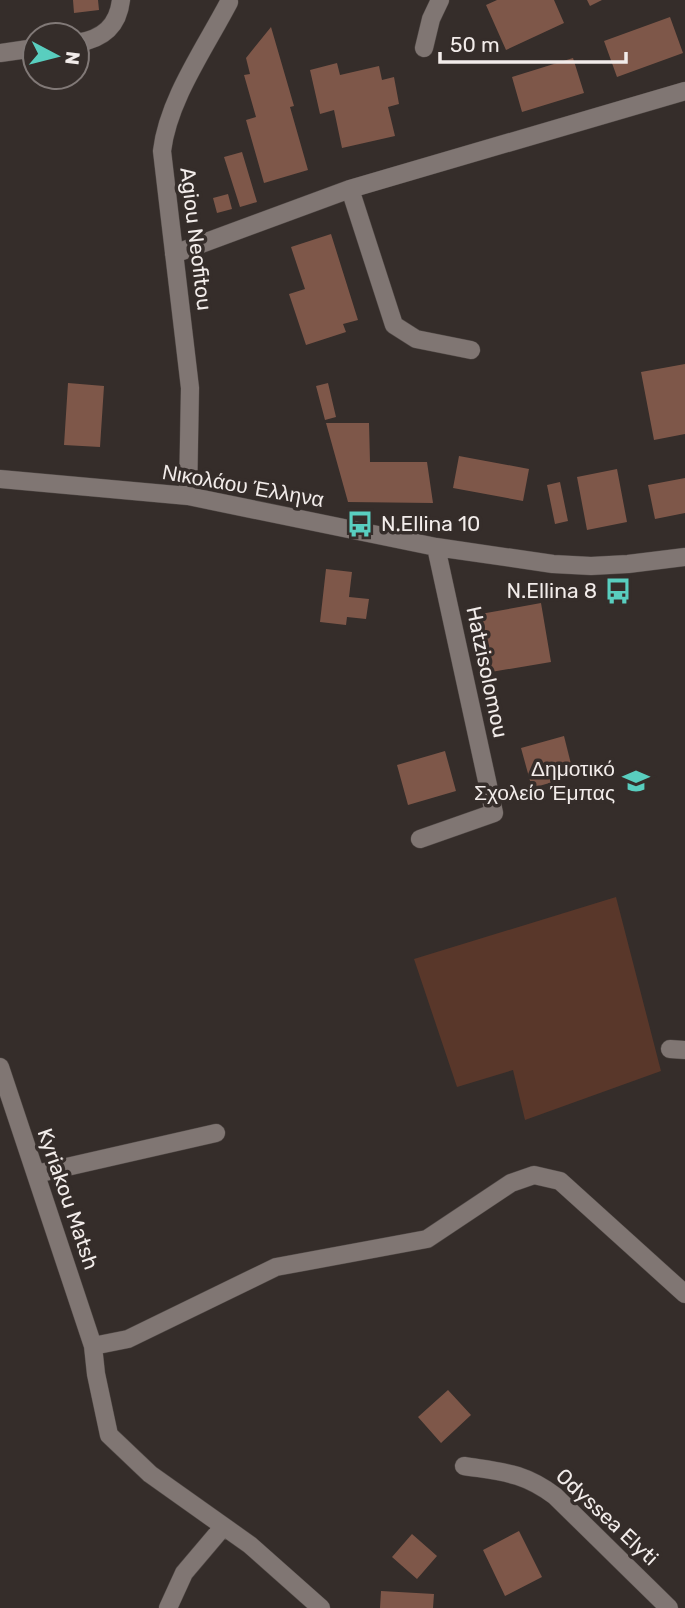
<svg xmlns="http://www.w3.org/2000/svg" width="685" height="1608" font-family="Rubik,sans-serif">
<rect width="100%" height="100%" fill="#352d2a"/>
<!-- green -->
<path fill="#59372a" d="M616 897 661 1071 525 1120 513 1070 457 1087 414 959Z"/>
<!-- building -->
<path fill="#7e5749" d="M73 0H98L99 10 74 13Z
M497 0H554L564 23 506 50 486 5Z
M587 0H602L590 6Z
M670 17 683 53 617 77 604 41Z
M271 27 294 106 290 107 308 170 264 183 246 120 256 117 244 75 250 74 246 58Z
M573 58 584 93 522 112 512 77Z
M337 63 340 75 379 66 382 80 394 77 399 104 388 107 395 136 342 148 334 110 320 114 310 70Z
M242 152 257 202 240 207 224 157Z
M228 194 232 209 217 213 213 198Z
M331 234 358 320 343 324 346 332 306 345 289 294 305 289 291 247Z
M685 364V434L654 440 641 372Z
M68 383 104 386 100 447 64 445Z
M328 383 336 417 325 420 316 386Z
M326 423H369L370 462H427L433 503 348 502Z
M459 456 529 469 523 501 453 488Z
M617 469 627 522 587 530 577 477Z
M685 478V513L655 519 648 485Z
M560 482 568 521 555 524 547 485Z
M326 569 352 572 349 597 369 599 366 619 347 617 346 625 320 622Z
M541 603 551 662 485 673 475 615Z
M564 736 574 776 532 788 521 748Z
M445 751 456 791 408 805 397 765Z
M448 1390 471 1415 441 1443 418 1417Z
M519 1531 542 1577 505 1596 483 1550Z
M412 1534 437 1556 417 1579 392 1557Z
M381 1591 434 1594 433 1608H380Z"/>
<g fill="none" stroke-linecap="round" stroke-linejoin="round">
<!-- minor casing -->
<g stroke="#504946" stroke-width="19">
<path id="minor" d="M77 43C103 39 118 26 121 0
M424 48 431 19 440 0
M0 53 35 48
M350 189 394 325 416 339 471 350
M174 254 350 189 685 91
M0 479 188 496 436 547 553 564 591 566 628 564 685 557
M188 496 190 388 162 151C168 100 205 48 229 2
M420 839 494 813 436 547
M670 1049 685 1050
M0 1067 93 1346 96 1374 109 1435 150 1474 250 1545 321 1608
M36 1174 216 1133
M93 1346 128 1339 276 1267 427 1239 511 1183 534 1175 560 1181 685 1294
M464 1466C502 1472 523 1472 555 1496L669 1608
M168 1608 184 1573 223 1527"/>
</g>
<!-- minor -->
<use href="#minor" stroke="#807673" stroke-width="18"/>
</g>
<!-- icons -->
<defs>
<g id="bus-bare" transform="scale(2.1)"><path d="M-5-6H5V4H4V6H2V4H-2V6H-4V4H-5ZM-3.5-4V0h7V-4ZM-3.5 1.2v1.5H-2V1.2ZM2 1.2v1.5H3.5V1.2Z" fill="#59cebf" stroke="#352d2a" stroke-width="2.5" paint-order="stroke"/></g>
<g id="school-bare" transform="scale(2.1)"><path d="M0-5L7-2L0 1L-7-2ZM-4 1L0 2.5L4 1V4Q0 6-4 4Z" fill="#59cebf" stroke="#352d2a" stroke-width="2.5" paint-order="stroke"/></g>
</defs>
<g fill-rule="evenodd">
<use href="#bus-bare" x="360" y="524"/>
<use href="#bus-bare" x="618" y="591"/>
<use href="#school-bare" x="636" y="781"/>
</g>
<g text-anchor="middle" stroke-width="7" stroke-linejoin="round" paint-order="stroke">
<!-- street labels -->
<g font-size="21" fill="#f2ecea" stroke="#352d2a">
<text transform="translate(196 239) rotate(83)" y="7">Agiou Neofitou</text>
<text transform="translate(243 486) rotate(10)" y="7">Νικολάου Έλληνα</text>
<text transform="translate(487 672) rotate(78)" y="7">Hatzisolomou</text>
<text transform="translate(68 1199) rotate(71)" y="7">Kyriakou Matsh</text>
<text transform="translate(607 1517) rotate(43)" y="7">Odyssea Elyti</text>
</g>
<!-- poi labels -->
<g font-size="21" fill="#f2ecea" stroke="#352d2a" text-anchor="end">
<text x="381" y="531" text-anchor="start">N.Ellina 10</text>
<text x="597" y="598">N.Ellina 8</text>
<text x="615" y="776">Δημοτικό<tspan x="615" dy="24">Σχολείο Έμπας</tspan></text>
</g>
</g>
<!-- north arrow -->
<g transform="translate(56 56) rotate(97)"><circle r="33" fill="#352d2a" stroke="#817977" stroke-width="2"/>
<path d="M0-5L12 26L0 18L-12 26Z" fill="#59cebf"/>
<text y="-10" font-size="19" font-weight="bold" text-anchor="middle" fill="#f2ecea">N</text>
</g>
<!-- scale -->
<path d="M440 52v10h186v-10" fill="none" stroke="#f2ecea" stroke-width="3.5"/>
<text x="450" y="52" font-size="21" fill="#f2ecea" stroke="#352d2a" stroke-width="5" paint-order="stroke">50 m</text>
</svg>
